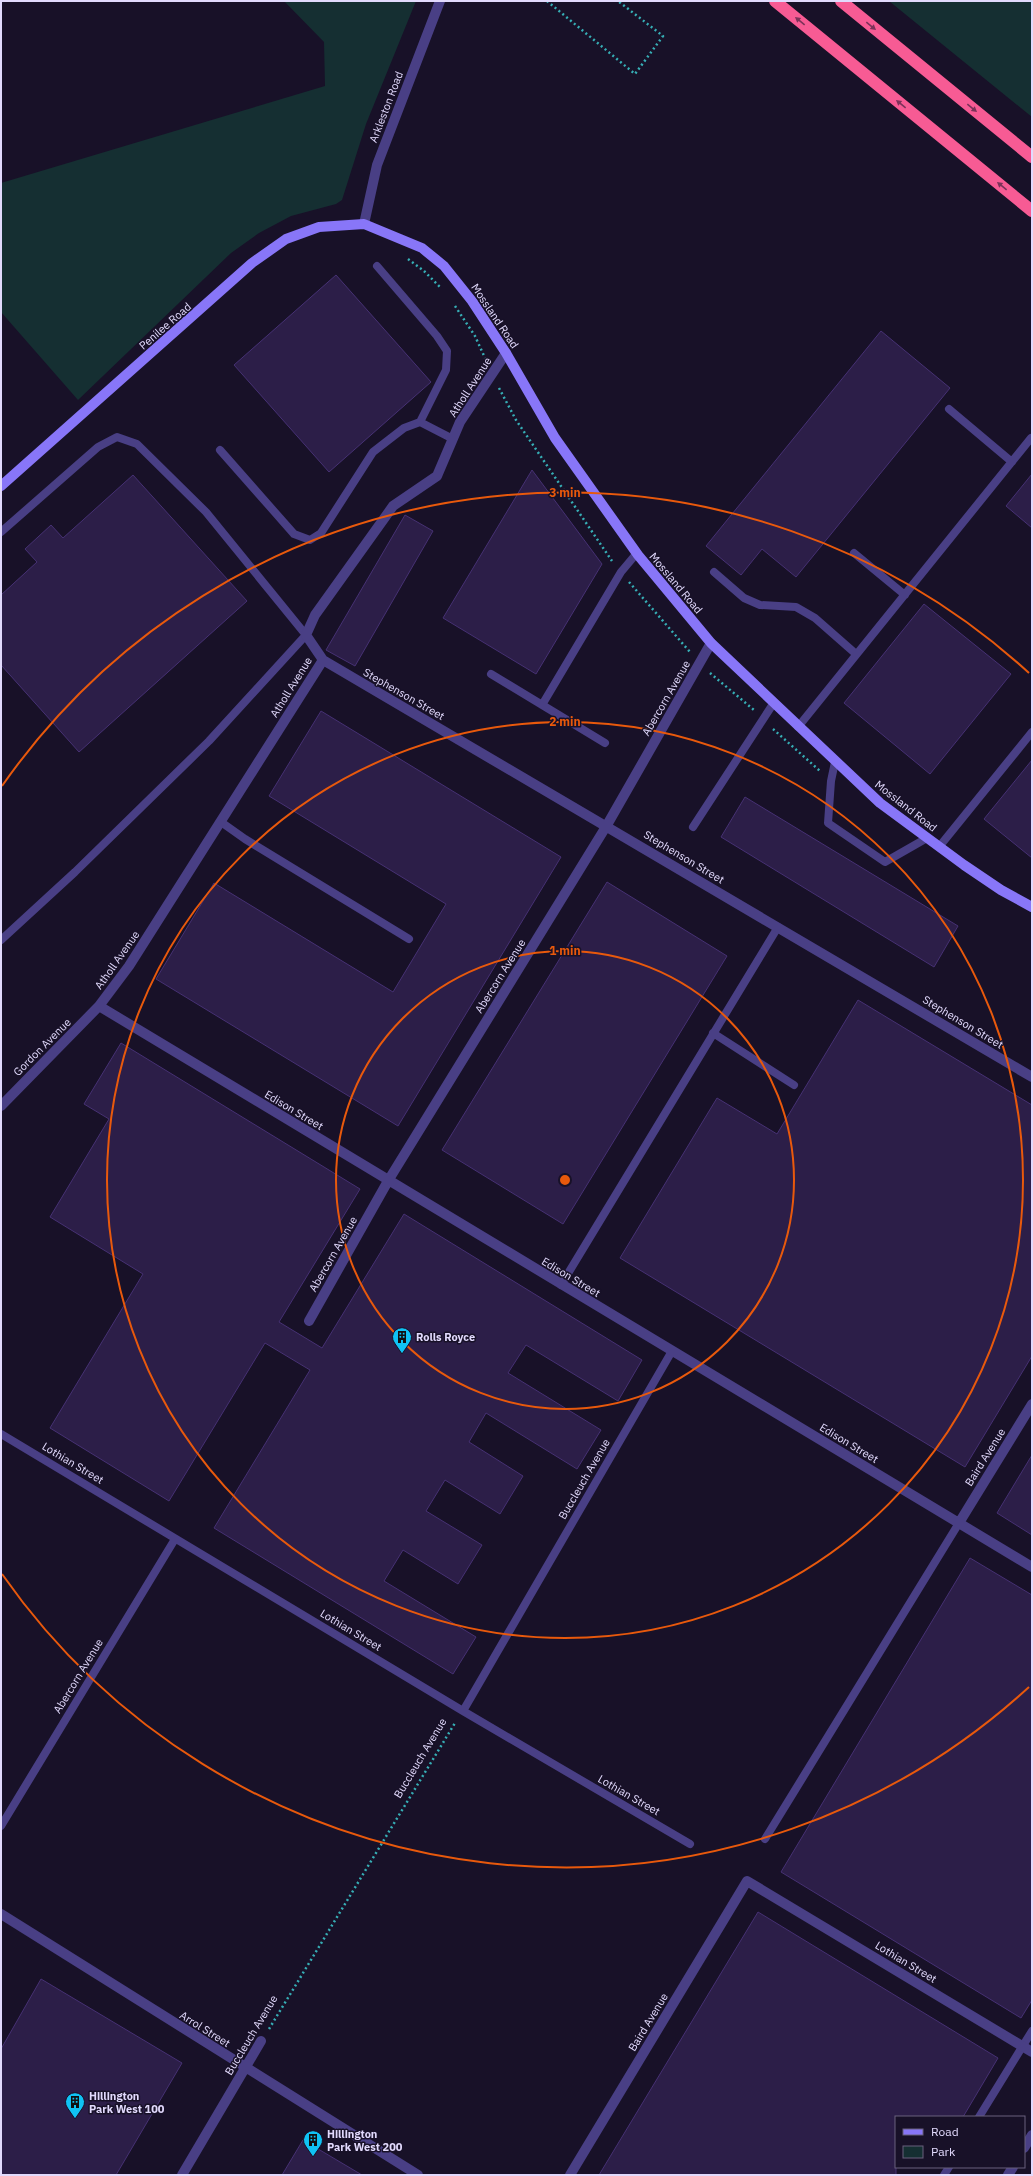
<svg xmlns="http://www.w3.org/2000/svg" width="1033" height="2176" font-family="'IBM Plex Sans',sans-serif">
<rect width="100%" height="100%" fill="#181128"/>
<!-- green -->
<path fill="#152f32" d="M284 1H416L366 124 342 200 336 204 291 216 259 233 231 253 78 400 1 312V183L325 86 324 42Z
M889 1H1032V117Z"/>
<!-- building -->
<path fill="#2c1e48" stroke="#463173" d="M336 275 431 382 329 472 234 365Z
M881 331 950 388 796 577 762 549 741 575 706 546Z
M532 470 602 564 536 674 443 618Z
M1032 474V528L1006 506Z
M133 475 247 601 79 752 1 665V595L37 562 25 549 51 525 63 538Z
M405 515 433 531 355 666 326 650Z
M924 604 1011 674 930 774 844 703Z
M321 711 561 857 398 1126 156 979 214 883 393 992 446 904 269 796Z
M1032 760V858L984 819Z
M745 797 958 926 934 967 721 837Z
M607 882 727 956 563 1224 442 1150Z
M858 1000 1032 1105V1356L965 1467 620 1258 717 1098 777 1134Z
M121 1043 360 1189 279 1322 322 1348 404 1214 642 1360 618 1401 526 1345 508 1373 601 1430 577 1469 486 1413 469 1442 523 1476 500 1514 445 1480 426 1511 482 1545 458 1584 403 1550 384 1581 476 1637 453 1674 214 1528 310 1370 265 1343 169 1501 50 1428 143 1274 50 1217 109 1119 84 1104Z
M1032 1455V1535L997 1513Z
M970 1558 1032 1595V2000L1021 2018 781 1872Z
M758 1912 998 2058 963 2117H896V2175H599Z
M41 1979 182 2063 116 2175H1V2049Z
M303 2140 362 2175H282Z"/>
<g fill="none" stroke-linecap="round" stroke-linejoin="round">
<!-- path -->
<path stroke="#36aeb5" stroke-width="2.5" stroke-dasharray="2 3" stroke-linecap="butt" d="M547 1 635 74 663 36 618 1
M408 259 424 271 441 288
M455 306 475 336 485 358
M499 388 516 420 612 561
M629 582 690 652
M710 673 754 710
M773 729 820 771
M269 2029 455 1723"/>
<!-- lane -->
<path stroke="#493f85" stroke-width="8" d="M949 409 1012 462
M420 422 453 439
M220 450 294 534 310 540 321 533 373 452 404 428 420 422 446 370 447 351 437 336 377 266
M1 532 98 447 117 437 137 444 206 512 306 635 209 741 75 872 1 940
M854 553 905 595
M714 572 744 598 760 605 796 607 815 618 856 654
M491 674 605 743
M542 705 621 572 637 553
M798 727 1031 438
M835 762 831 781 828 823 885 862 927 838
M221 822 245 839 409 939
M693 827 773 704
M939 847 1032 732
M713 1033 794 1085
M561 1285 778 927
M1 1434 463 1711 690 1844
M463 1711 672 1351
M1 1826 175 1539
M765 1839 959 1523
M979 2117 1032 2031
M944 2175 949 2167"/>
<!-- street -->
<path stroke="#493f85" stroke-width="10" d="M364 224 377 165 440 1
M506 353 460 422 437 476 393 506 315 615 306 635 323 660 1032 1077
M99 1006 1032 1567
M1 1106 99 1006 129 966 323 660
M309 1321 388 1181 607 825 711 643
M959 1523 1032 1404
M1 1914 418 2175
M1024 2148 1032 2135
M182 2175 261 2041
M570 2175 747 1881 1032 2052
M1008 2175 1013 2167"/>
<!-- secondary -->
<path stroke="#8876f8" stroke-width="10" d="M1 486 252 263 286 239 319 227 364 224 422 248 444 266 472 301 506 353 555 438 638 555 711 643 880 803 964 865 1001 890 1032 907"/>
<!-- highway -->
<path stroke="#f75b94" stroke-width="12" d="M775 1 1032 211
M841 1 1032 157"/>
</g>
<!-- one-way arrows -->
<defs><path id="oneway-solid" d="M-6-.8H1V-3.2L6.5 0L1 3.2V.8H-6Z"/></defs>
<g fill="#7c3259">
<use href="#oneway-solid" transform="translate(800 21) rotate(-141)"/>
<use href="#oneway-solid" transform="translate(871 26) rotate(39)"/>
<use href="#oneway-solid" transform="translate(901 104) rotate(-141)"/>
<use href="#oneway-solid" transform="translate(972 108) rotate(39)"/>
<use href="#oneway-solid" transform="translate(1002 186) rotate(-141)"/>
</g>
<!-- distance rings -->
<g fill="none" stroke="#e8590c" stroke-width="2">
<circle cx="565" cy="1180" r="229"/>
<circle cx="565" cy="1180" r="458"/>
<path d="M1029 1687A687 687 0 0 1 2 1574M2 786A687 687 0 0 1 1029 673"/>
</g>
<!-- icons -->
<defs>
<g id="building-pin" transform="scale(1)"><path d="M0 17L-7.5 6A9.5 9.5 0 1 1 7.5 6Z" fill="#10c3f4" stroke="#181128"/><path d="M-4-6H4V6H1V3H-1V6H-4ZM-2.5-4.3h1.7v1.8h-1.7ZM.8-4.3h1.7v1.8H.8ZM-2.5-1h1.7V.8h-1.7ZM.8-1h1.7V.8H.8Z" fill="#111"/></g>
</defs>
<g fill-rule="evenodd">
<use href="#building-pin" x="402" y="1337"/>
<use href="#building-pin" x="75" y="2102"/>
<use href="#building-pin" x="313" y="2140"/>
</g>
<g text-anchor="middle" stroke-width="3" stroke-linejoin="round" paint-order="stroke">
<!-- street labels -->
<g font-size="11" fill="#e2dafd" stroke="#181128">
<text transform="translate(386 107) rotate(-69)" y="4">Arkleston Road</text>
<text transform="translate(495 316) rotate(56)" y="4">Mossland Road</text>
<text transform="translate(165 326) rotate(-41)" y="4">Penilee Road</text>
<text transform="translate(470 387) rotate(-57)" y="4">Atholl Avenue</text>
<text transform="translate(676 583) rotate(50)" y="4">Mossland Road</text>
<text transform="translate(291 687) rotate(-58)" y="4">Atholl Avenue</text>
<text transform="translate(404 694) rotate(30)" y="4">Stephenson Street</text>
<text transform="translate(666 698) rotate(-60)" y="4">Abercorn Avenue</text>
<text transform="translate(906 806) rotate(38)" y="4">Mossland Road</text>
<text transform="translate(684 857) rotate(31)" y="4">Stephenson Street</text>
<text transform="translate(117 960) rotate(-55)" y="4">Atholl Avenue</text>
<text transform="translate(500 976) rotate(-58)" y="4">Abercorn Avenue</text>
<text transform="translate(963 1022) rotate(31)" y="4">Stephenson Street</text>
<text transform="translate(42 1047) rotate(-45)" y="4">Gordon Avenue</text>
<text transform="translate(294 1110) rotate(31)" y="4">Edison Street</text>
<text transform="translate(333 1254) rotate(-60)" y="4">Abercorn Avenue</text>
<text transform="translate(571 1277) rotate(31)" y="4">Edison Street</text>
<text transform="translate(849 1443) rotate(31)" y="4">Edison Street</text>
<text transform="translate(985 1457) rotate(-58)" y="4">Baird Avenue</text>
<text transform="translate(73 1463) rotate(31)" y="4">Lothian Street</text>
<text transform="translate(584 1479) rotate(-60)" y="4">Buccleuch Avenue</text>
<text transform="translate(351 1630) rotate(31)" y="4">Lothian Street</text>
<text transform="translate(78 1676) rotate(-59)" y="4">Abercorn Avenue</text>
<text transform="translate(420 1758) rotate(-59)" y="4">Buccleuch Avenue</text>
<text transform="translate(629 1795) rotate(30)" y="4">Lothian Street</text>
<text transform="translate(906 1962) rotate(31)" y="4">Lothian Street</text>
<text transform="translate(648 2022) rotate(-59)" y="4">Baird Avenue</text>
<text transform="translate(205 2029) rotate(32)" y="4">Arrol Street</text>
<text transform="translate(251 2035) rotate(-59)" y="4">Buccleuch Avenue</text>
</g>
<!-- poi labels -->
<g font-size="11" font-weight="bold" fill="#e2dafd" stroke="#181128" text-anchor="start">
<text x="416" y="1341">Rolls Royce</text>
<text x="89" y="2100">Hillington<tspan x="89" dy="13">Park West 100</tspan></text>
<text x="327" y="2138">Hillington<tspan x="327" dy="13">Park West 200</tspan></text>
</g>
</g>
<circle cx="565" cy="1180" r="6" fill="#e8590c" stroke="#181128" stroke-width="2"/>
<g font-size="12" text-anchor="middle" font-weight="bold" fill="#e8590c" stroke="#181128" stroke-width="3" stroke-linejoin="round" paint-order="stroke">
<text x="565" y="497">3 min</text>
<text x="565" y="726">2 min</text>
<text x="565" y="955">1 min</text>
</g>
<!-- border -->
<rect width="1033" height="2176" fill="none" stroke="#e2dafd" stroke-width="4"/>
<!-- legend -->
<rect x="895" y="2116" width="130" height="52" fill="#181128" stroke="#69617d"/>
<rect x="903" y="2129" width="20" height="6" fill="#8876f8" stroke="#69617d"/>
<text x="931" y="2136" font-size="12" fill="#e2dafd">Road</text>
<rect x="903" y="2146" width="20" height="12" fill="#152f32" stroke="#69617d"/>
<text x="931" y="2156" font-size="12" fill="#e2dafd">Park</text>
</svg>
